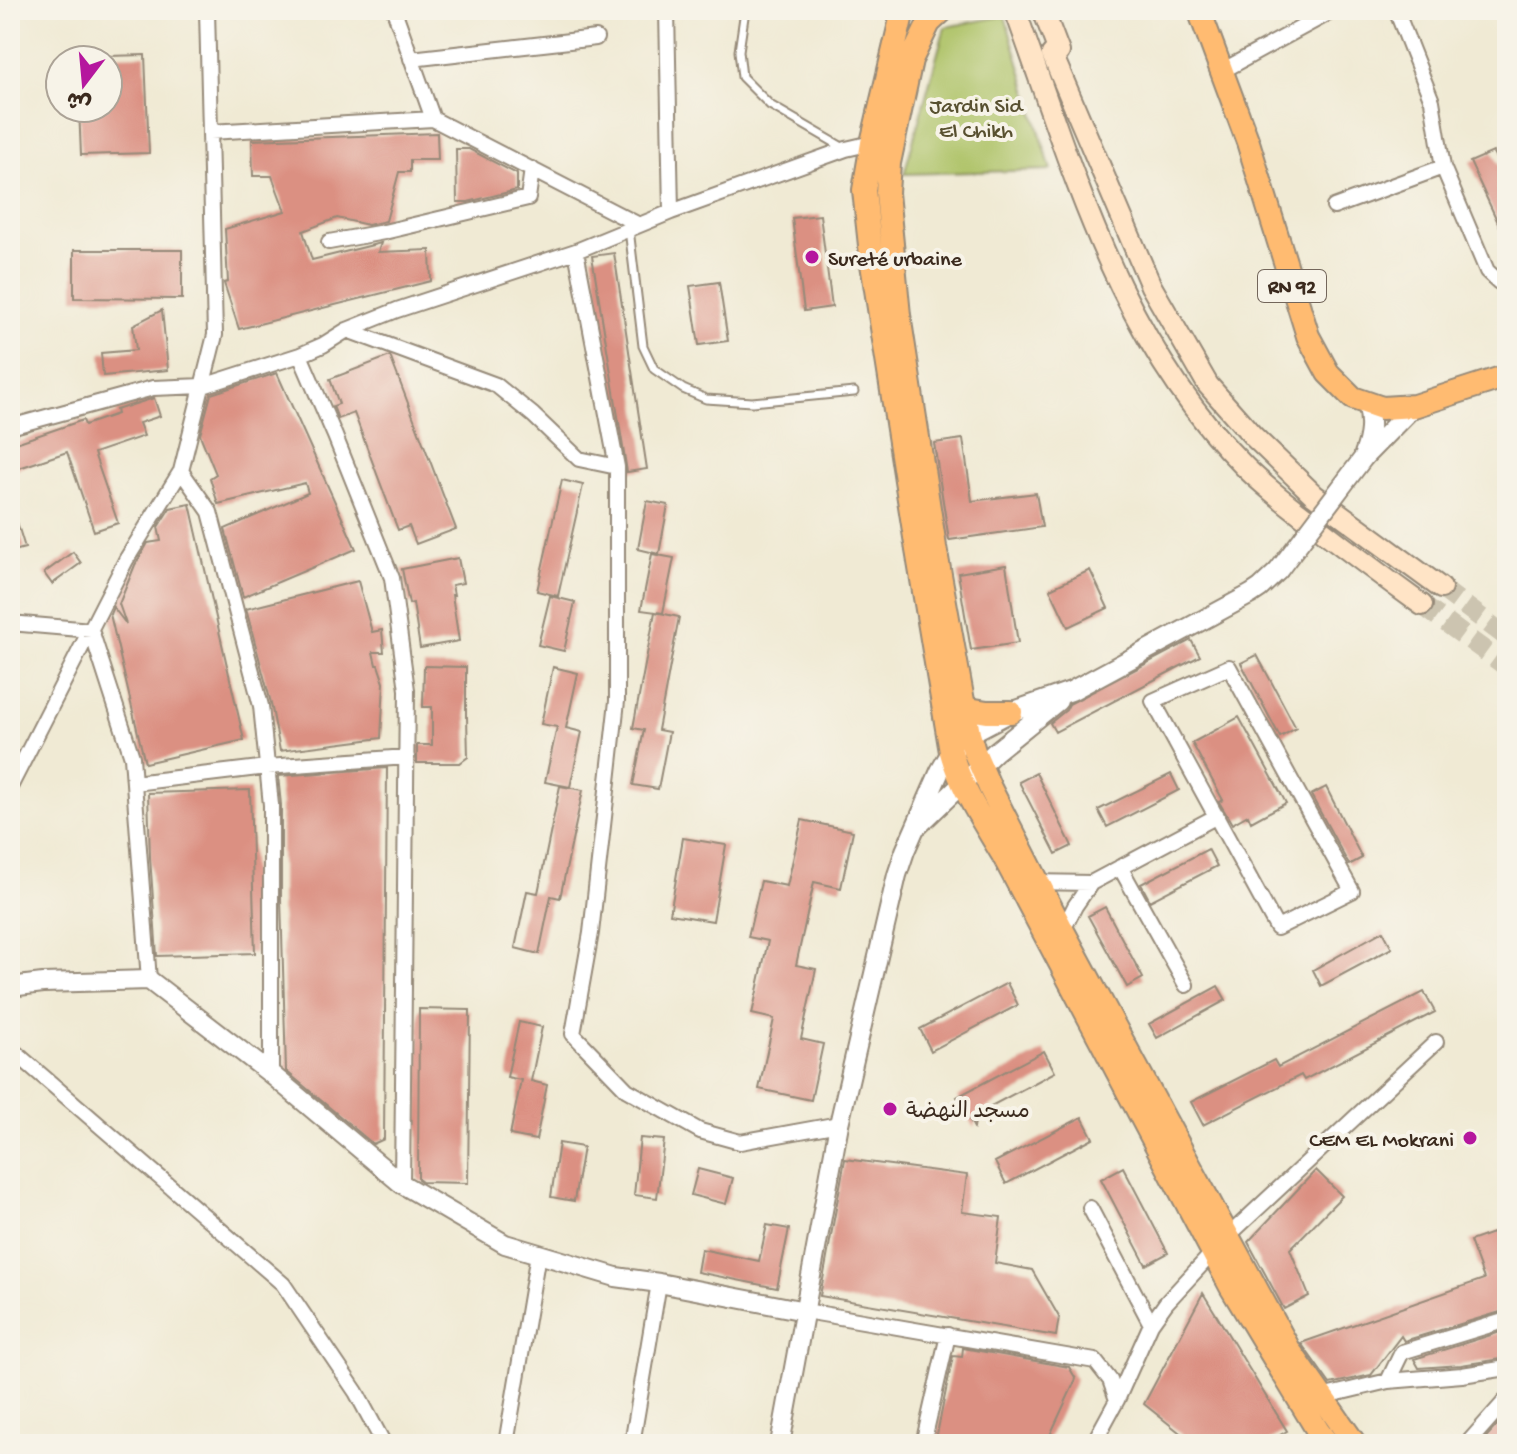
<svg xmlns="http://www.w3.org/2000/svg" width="1517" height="1454" font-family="'Gochi Hand','Playpen Sans Arabic',sans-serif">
<rect width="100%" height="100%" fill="#f7f3e8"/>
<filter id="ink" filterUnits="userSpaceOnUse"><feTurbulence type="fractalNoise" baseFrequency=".0125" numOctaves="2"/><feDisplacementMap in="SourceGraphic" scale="16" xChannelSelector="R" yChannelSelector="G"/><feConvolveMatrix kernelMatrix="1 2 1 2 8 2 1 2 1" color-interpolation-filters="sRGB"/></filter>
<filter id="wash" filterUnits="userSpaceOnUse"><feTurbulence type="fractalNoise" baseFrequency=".006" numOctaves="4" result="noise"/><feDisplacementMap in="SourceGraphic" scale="32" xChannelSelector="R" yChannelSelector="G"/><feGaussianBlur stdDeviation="1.8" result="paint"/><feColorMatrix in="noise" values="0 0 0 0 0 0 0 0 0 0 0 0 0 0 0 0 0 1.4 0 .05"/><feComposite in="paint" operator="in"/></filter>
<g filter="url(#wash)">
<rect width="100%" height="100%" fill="#f0ead4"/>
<!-- green -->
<path fill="#aec367" stroke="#747642" stroke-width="2" d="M1005 16 1051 170 904 174 945 27Z"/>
<g id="blocks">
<!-- building -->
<path fill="#db9082" d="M145 55 149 153 81 155 79 108H108V56Z
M437 133 438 160H410V172H399L386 221 368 225 337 218 303 231 312 260 381 243 378 252 430 250 431 281 239 329 224 283 228 282 225 229 285 211 272 176H253L252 140Z
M456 149H469L517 174V190L468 202H457Z
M1493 152 1507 182V242L1470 162Z
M820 215 832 307 804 311 792 218Z
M74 250H182V299L74 298Z
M614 253 647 469 627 472 592 256Z
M719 282 728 341 699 345 690 286Z
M162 310 168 370 103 376 101 353 136 350 133 325Z
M390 356 456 529 416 544 409 526 398 530 354 413 338 419 333 406 339 404 330 379Z
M277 373 356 549 243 597 225 529 308 493 305 483 218 504 210 478 216 474 200 435 211 394Z
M154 398 160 416 139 423 144 436 94 453 118 523 94 531 67 452 10 471V445L83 420 85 425 117 414 116 410Z
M963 439 972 501 1036 493 1042 527 949 540 934 443Z
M562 480 583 485 558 596 537 591Z
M647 501 668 505 659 554 638 549Z
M190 504 244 740 145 763 110 614 113 607 126 624 119 604 135 565 148 543 161 541 158 527 170 508Z
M10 509H13L25 548 10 552Z
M73 552 81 563 52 584 44 573Z
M652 554 674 558 663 613 641 610Z
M458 558 463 583 452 585 454 595H452L459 641 420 648 413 603 409 604 402 569Z
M1006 565 1018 643 971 650 958 573Z
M1090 570 1108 608 1068 627 1050 589Z
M358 581 372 632 382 630 384 652H373L376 665H378L384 683 381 738 280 751 271 703 246 609Z
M550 596 575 602 564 651 538 645Z
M655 612 679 617 658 730 669 732 658 789 633 785 644 730 633 728Z
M1191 640 1200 656 1055 732 1050 723 1066 710 1069 704Z
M1257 655 1296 728 1280 737 1241 663Z
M424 666 466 667V717H467L468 757 460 763H417V745H432V707H423Z
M553 667 578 673 566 728 582 732 570 787 545 782 557 727 541 724Z
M1239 717 1286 803 1251 822 1248 815 1232 824 1219 802 1223 800 1192 743Z
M387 768 384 1139 373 1144 286 1071 281 899V805L278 776Z
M1036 773 1072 846 1056 854 1019 782Z
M1171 774 1179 790 1107 827 1098 810Z
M560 786 583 790 560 898 551 896 539 954 515 948 527 891 538 893Z
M1326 787 1362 858 1349 865 1311 795Z
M250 790 255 953 157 956 150 857 148 793Z
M802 820 853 831 841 888 814 882 796 965 816 969 801 1039 823 1044 811 1100 759 1089 774 1019 752 1014 768 941 748 937 761 881 787 886Z
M683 838 726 845 713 921 670 914Z
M1208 849 1217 866 1150 901 1141 884Z
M1105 907 1143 978 1127 987 1088 916Z
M1383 931 1392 948 1321 986 1313 970Z
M1007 983 1018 1005 931 1051 920 1029Z
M1218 986 1226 1000 1157 1038 1149 1024Z
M1424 992 1435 1012 1304 1080 1301 1075 1203 1125 1191 1102 1274 1060 1278 1067Z
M419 1009 470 1010 468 1183 422 1182 418 1179Z
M519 1022 542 1027 531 1081 547 1085 536 1140 510 1135 521 1080 507 1077Z
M1044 1051 1055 1072 976 1114 974 1128 957 1097Z
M1082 1117 1093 1138 1006 1184 995 1162Z
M640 1138 664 1140 657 1198 634 1195Z
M559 1143 583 1147 574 1201 551 1197Z
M845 1159 967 1175 962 1212 1001 1217 995 1263 1032 1270 1059 1317 1056 1336 820 1296Z
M1123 1167 1168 1253 1146 1265 1101 1179Z
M698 1169 733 1178 726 1204 691 1195Z
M1316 1170 1342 1196 1290 1249 1309 1296 1284 1309 1248 1242Z
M767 1225 789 1229 777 1288 697 1272 701 1249 759 1261Z
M1507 1228V1310L1404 1341 1401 1336 1371 1375 1330 1384 1301 1343 1484 1279 1470 1241Z
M1203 1293 1287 1431 1264 1444H1194L1144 1404Z
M1507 1330V1358L1461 1365 1419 1368 1414 1359Z
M963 1348 1069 1367 1076 1379 1046 1444H935L953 1356 962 1357Z
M1507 1414V1444H1480Z"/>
</g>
</g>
<g filter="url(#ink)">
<use href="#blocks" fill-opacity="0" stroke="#968a79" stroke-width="2"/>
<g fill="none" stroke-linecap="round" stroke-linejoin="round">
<!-- secondary-tunnel -->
<path stroke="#ccc4b0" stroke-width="20" stroke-dasharray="20 10" stroke-linecap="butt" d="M1441 588 1507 637
M1422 605 1507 667"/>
<!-- service casing -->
<g stroke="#968a79" stroke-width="11">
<path id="service" d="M745 10 739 51 742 77 770 105 844 148
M629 229 643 346 654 369 683 389 706 399 752 402 854 392"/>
</g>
<!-- minor casing -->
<g stroke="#968a79" stroke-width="18">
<path id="minor" d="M394 10 433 119
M667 10 671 212
M1396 10 1432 101 1443 167 1487 271 1499 282 1507 281
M411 59 596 38
M1222 71 1334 10
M210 132 433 119 639 225
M1334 207 1443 167
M329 242 384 232 528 198 532 169
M576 251 617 467V701L591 933 573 1034 627 1090 700 1131 740 1142 839 1124
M347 330 496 385 533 415 579 459 617 467
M300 355 335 436 392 578 407 690 402 1184
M10 427 153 388 203 386 300 355 323 345 347 330 397 310 576 251 671 212 846 149 872 143
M181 471 210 512 261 706 271 805V1074
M10 623 91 630 132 757 149 980
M1229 667 1352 891 1277 928 1153 701Z
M134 783 267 767 407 757
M10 787 126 560 181 471 215 335 207 10
M1120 867 1186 985
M1032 882 1091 883
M1062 932 1075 906 1091 883 1217 816
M10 1048 283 1284 356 1392 384 1444
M1090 1208 1151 1324
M805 1311 1095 1361 1110 1380 1117 1400
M1388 1381 1402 1352 1507 1320
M1317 1398 1388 1381 1462 1375 1507 1368
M506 1444 538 1254
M632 1444 659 1283
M923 1444 948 1335
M1093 1444 1117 1400 1151 1324 1166 1303 1228 1236 1436 1042
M1467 1444 1507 1399"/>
</g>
<!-- tertiary casing -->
<g stroke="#968a79" stroke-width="22">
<path id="tertiary" d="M1364 454C1371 436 1372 422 1367 403
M1364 457 1414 406
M919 825 995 752 1058 701
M10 987 43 983 149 980 271 1074 402 1184 505 1244 616 1277 659 1283 805 1311
M780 1444 839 1124 897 875 905 851 940 771 951 752 969 734 1011 712 1071 691 1251 594 1260 588 1278 571"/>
</g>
<!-- secondary casing -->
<g stroke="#968a79" stroke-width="24">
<path id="secondary" d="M1015 10C1074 172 1119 341 1245 467 1266 488 1291 507 1315 525 1350 552 1386 579 1422 605
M1043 10 1059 52 1052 54 1151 286 1208 385 1253 436 1314 495 1441 588"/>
</g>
<!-- primary casing -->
<g stroke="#968a79" stroke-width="26">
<path id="primary" d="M901 10V19L872 143 864 190 872 264 917 550 951 752C961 789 983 821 1003 855L1231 1287 1318 1431 1328 1444
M943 10 929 23 911 60 889 163 887 193 899 315 935 547 969 734 974 751 990 788 1063 931 1290 1351 1355 1444
M1199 10 1248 142 1308 336 1328 373 1353 398 1382 408 1414 406 1507 376
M963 708 987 712H1011"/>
</g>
<!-- service -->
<use href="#service" stroke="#fff" stroke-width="7"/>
<!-- minor -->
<use href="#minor" stroke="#fff" stroke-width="14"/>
<!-- tertiary -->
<use href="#tertiary" stroke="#fff" stroke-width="18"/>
<!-- secondary -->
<use href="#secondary" stroke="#ffe4c6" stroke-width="20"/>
<!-- primary -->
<use href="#primary" stroke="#ffbb71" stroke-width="22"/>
<!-- tertiary-bridge casing -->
<g stroke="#968a79" stroke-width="22" stroke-linecap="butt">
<path id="tertiary-bridge" d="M1278 571 1364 457"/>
</g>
<!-- tertiary-bridge -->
<use href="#tertiary-bridge" stroke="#fff" stroke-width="18"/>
</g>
</g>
<!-- markers -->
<g fill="#b5179e" stroke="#f7f3e8" stroke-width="3">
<circle cx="812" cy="257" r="8"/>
<circle cx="890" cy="1109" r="8"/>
<circle cx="1470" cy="1138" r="8"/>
</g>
<g text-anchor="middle" stroke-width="8" stroke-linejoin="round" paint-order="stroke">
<!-- shield labels -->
<rect fill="#f7f3e8" stroke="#73665b" stroke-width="2" x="1258" y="270" width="68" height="32" rx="6"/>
<g font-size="20" font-weight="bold" fill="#3b2a1e">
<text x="1292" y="293">RN 92</text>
</g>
<!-- park labels -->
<g font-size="22" fill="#585030" stroke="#f7f3e8">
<text x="976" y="112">Jardin Sid<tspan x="976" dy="25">El Chikh</tspan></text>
</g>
<!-- poi labels -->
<g font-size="22" fill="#3b2a1e" stroke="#f7f3e8" text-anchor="start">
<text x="828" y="265">Sureté urbaine</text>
<text x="906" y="1117">مسجد النهضة</text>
<text x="1454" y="1146" text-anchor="end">CEM EL Mokrani</text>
</g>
</g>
<!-- margin -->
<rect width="1517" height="1454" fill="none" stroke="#f7f3e8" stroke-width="40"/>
<!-- north arrow -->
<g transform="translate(84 84) rotate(196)"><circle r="38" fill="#f7f3e8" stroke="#aca397" stroke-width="2"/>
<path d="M0-6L14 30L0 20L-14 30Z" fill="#b5179e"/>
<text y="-12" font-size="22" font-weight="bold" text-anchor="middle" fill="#3b2a1e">ش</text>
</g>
</svg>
